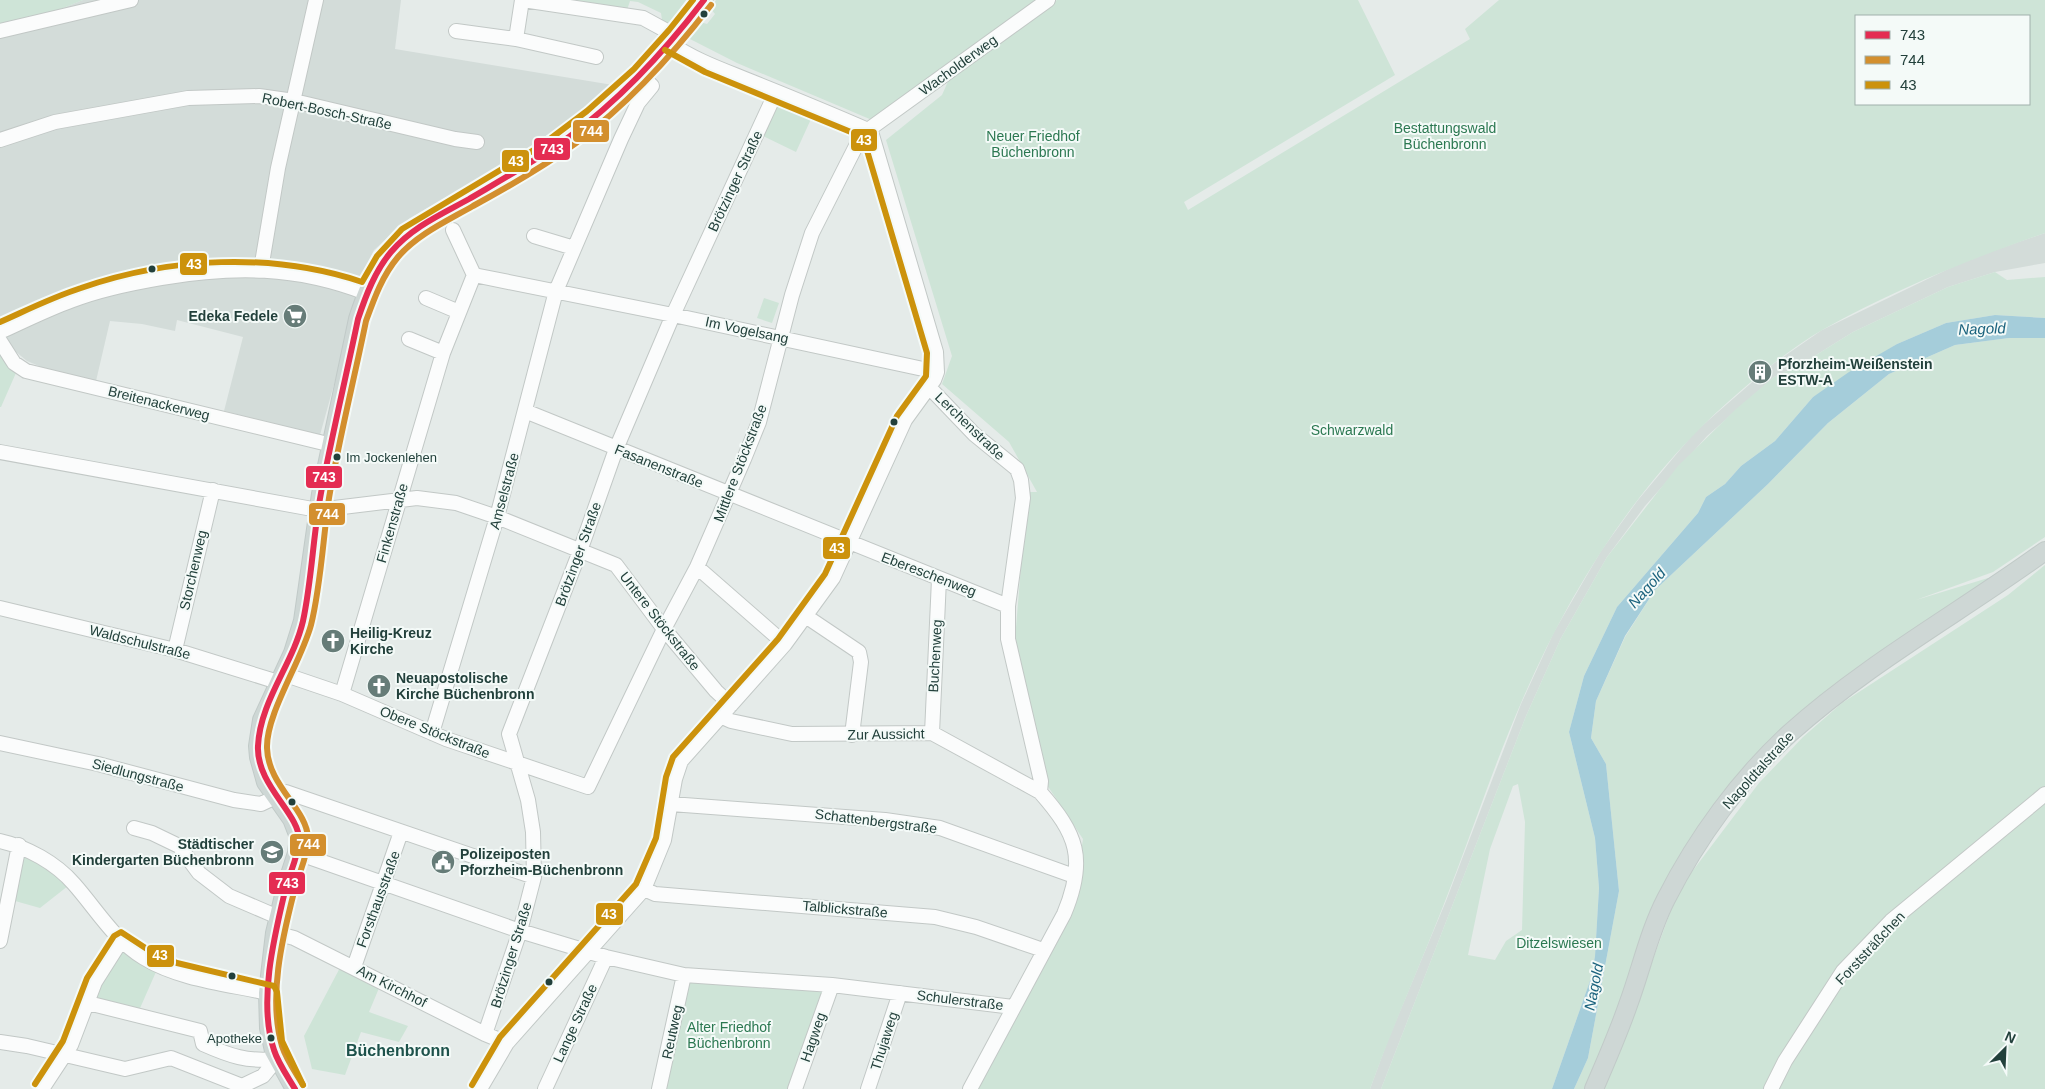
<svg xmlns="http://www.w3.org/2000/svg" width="2045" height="1089" font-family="Helvetica,sans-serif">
<rect width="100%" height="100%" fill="#e5ebe9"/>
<!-- built -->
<path fill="#d3dcd9" d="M83 0H401L395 49 613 85 582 112 504 164 410 218 374 250 359 280 346 341 320 435 224 411 243 337 177 320 175 331 142 324 110 321 96 381 51 371 27 361 9 346 0 328V27L53 12Z
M2045 233V263L1995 272 1948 287 1853 332 1800 365 1774 377 1707 436 1645 506 1607 557 1561 638 1526 716 1381 1089H1370L1388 1040 1446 901 1521 704 1554 632 1601 551 1638 500 1695 432 1773 364 1822 330 1969 259Z"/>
<!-- green -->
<path fill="#cee4d7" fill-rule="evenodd" d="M0 0H83L53 12 0 27Z
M559 0H686L671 22 667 23 662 20 661 13 638 2 630 1 627 10Z
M716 0H1042L872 120 737 63 688 38 700 22 707 24 715 14 711 9Z
M1057 0H1358L1395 75 1184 202 1188 210 1470 39 1465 29 1499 0H2045V233C1969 259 1894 290 1824 329 1789 349 1757 376 1728 402 1636 484 1569 591 1521 703 1497 758 1478 814 1457 870 1430 943 1397 1015 1370 1089H974L1074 899 1083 839 1047 785 1015 640 1027 492H1037L1009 442 942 384 952 356 886 140 942 95 950 77ZM1856 16H2029V104H1856Z
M776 92 816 108 796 152 757 133Z
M1995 272 2007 280 2045 277V318L1995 315 1946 323 1897 344 1813 397 1775 441 1741 466 1725 484 1706 497 1698 513 1617 607 1584 676 1569 732 1595 838 1599 888 1595 956 1591 978 1552 1089H1381L1526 716 1561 638 1607 557 1678 466 1736 409 1774 377 1800 365 1853 332 1948 287ZM1518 784 1525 822 1522 930 1506 941 1495 960 1468 955 1490 849 1513 786Z
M764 298 779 303 772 323 757 318Z
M2009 338H2045V537L1993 572 1916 600 1988 578V583L1821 699 1717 811 1619 1011 1588 1089H1574L1588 1058 1619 891 1606 764 1591 738 1596 701 1625 637 1655 590 1768 484 1828 423 1889 374 1955 345Z
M0 340 19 366 1 407H0Z
M2045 565V1089H1603L1614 1066 1674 902 1691 873 1759 783 1803 737 1842 703 2008 595Z
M19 845 73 882 40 908 8 899Z
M121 941 159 965 137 1015 88 1003Z
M343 962 382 981 369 1012 408 1026 399 1042 361 1032 345 1075 312 1069 304 1036Z
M686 978 827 988 791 1089H663Z"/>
<!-- water -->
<path fill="#a5cdda" d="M1995 315 2045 318V338H2009L1955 345 1889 374 1828 423 1768 484 1655 590 1625 636 1596 701 1591 738 1606 764 1619 891 1588 1058 1574 1089H1552L1591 978 1595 956 1599 888 1595 838 1569 732 1584 676 1617 607 1698 513 1706 497 1725 484 1741 466 1775 441 1813 397 1849 372 1897 344 1946 323Z"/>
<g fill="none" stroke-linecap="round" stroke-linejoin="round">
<!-- minor casing -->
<g stroke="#c2c8c6" stroke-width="16">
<path id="minor" d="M522 0 516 39 596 57
M523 0 643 18 676 36
M0 31 131 0
M456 31 516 39
M0 140 55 122 188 98 259 96 294 101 455 139 477 142
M534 236 574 248
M261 269 278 168 316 0
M474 275 673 315 937 372
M426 298 459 312
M0 332C24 321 48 309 73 300 101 289 132 283 161 278 234 266 296 266 366 293
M409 339 443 353
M0 341 14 363 26 371 332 445
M929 387 974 434 1017 469 1021 480 1023 498 1008 606V639L1041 781 1040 792C1077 834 1087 859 1064 914L970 1089
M525 411 1008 606
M0 452 318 510 417 498 456 503 497 517 616 565 664 629 716 691 731 705
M697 567 785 644
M0 608 175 650 278 682
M807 617 859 652 861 662 852 735
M175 650 213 490
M283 674 342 694 446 739 588 787 664 629 697 567 744 459 759 422 792 295 812 233 859 140 868 130 1048 0
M342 694 443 353 474 275 453 230
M720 716 731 721 792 734 932 733 1040 792
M432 733 497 517 556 291 621 139 638 103 652 86 640 75
M932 733 939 579
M0 743 98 764 234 800 261 804 286 792 534 877
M671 804 885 820 940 828 1074 876
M134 828 152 833 179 846 199 873 229 896 278 917
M0 841C27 847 56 863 74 884 97 910 114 940 144 958 180 980 228 984 268 993
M297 853 520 931 606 957 684 975 832 985 1013 1007
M644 889 655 894 935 917 976 927 1043 950
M275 933 294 938 485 1034 507 1043
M0 941 19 845
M354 967 401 832
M88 1003 200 1031 203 1044C230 1056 247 1062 277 1059
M485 1034 520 931 534 877 533 832 528 800 509 734 580 551 616 449 673 315 776 92
M0 1042 27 1046 125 1069 171 1058 242 1086 263 1076 277 1059
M42 1089 71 1045 95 982 121 941
M480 1089 507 1043 644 889 664 840 675 779 681 761 785 644 833 578 905 420 934 380 937 372 936 352 872 135 868 130C829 113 790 97 750 81 723 70 694 60 670 43
M545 1089 606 957
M659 1089 684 975
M795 1089 832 985
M868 1089 900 993
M1771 1089 1785 1061 1843 971 1891 921 2045 794"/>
</g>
<!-- major casing -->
<g stroke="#c1cac8" stroke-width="20">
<path id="major" d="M295 1089 274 1051 269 1028 268 993 275 933 286 887 297 853 299 837 292 819 266 782 259 757 258 746 262 720 293 653 303 621 321 494 358 319C366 295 374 272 391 252 408 231 433 219 456 206 486 189 517 172 547 152 608 112 660 59 704 0
M1594 1089C1606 1061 1618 1034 1628 1005 1641 970 1649 932 1666 899 1697 838 1740 779 1790 733 1868 663 1961 612 2045 551"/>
</g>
<!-- minor -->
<use href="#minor" stroke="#fbfcfc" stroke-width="14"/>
<!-- major -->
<use href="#major" stroke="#ced7d5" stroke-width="18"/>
<!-- bus-1 casing -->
<g stroke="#f4faf8" stroke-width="10">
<path id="bus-1" d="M295 1089C288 1077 278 1063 274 1050 258 1003 274 937 285 891 289 874 298 858 299 840 300 814 256 785 258 746 260 701 293 664 303 621 312 579 313 535 321 493 332 435 346 377 358 319 366 295 375 271 391 252 412 227 442 214 469 199 503 179 537 160 569 137 621 99 665 51 704 0"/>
</g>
<!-- bus-2 casing -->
<g stroke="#f4faf8" stroke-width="10">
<path id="bus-2" d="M303 1085C296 1073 286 1059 282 1046 268 998 282 939 294 892 298 874 308 857 308 838 307 809 268 786 267 748 266 714 301 662 311 625 321 585 323 538 329 498 339 439 354 380 366 321 374 299 382 276 398 257 418 234 447 221 473 206 508 187 543 167 576 143 628 104 671 57 711 5"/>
</g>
<!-- bus-3 casing -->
<g stroke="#f4faf8" stroke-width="10">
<path id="bus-3" d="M0 322C27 310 53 297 81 288 170 257 272 252 362 282L377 256 402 229 542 145 587 111 634 69 669 30 693 0
M35 1084 63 1041 87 978 114 936 121 932 150 951 177 963 274 986 277 992 282 1041 303 1085
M472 1085 500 1037 636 884 656 838 666 777 673 757 778 639 825 574 897 416 926 376 927 353 863 137 705 72 665 50"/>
</g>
<!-- bus-1 -->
<use href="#bus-1" stroke="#e42c52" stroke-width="6"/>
<!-- bus-2 -->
<use href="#bus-2" stroke="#d38f2e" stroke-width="6"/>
<!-- bus-3 -->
<use href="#bus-3" stroke="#cc920c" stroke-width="6"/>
</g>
<!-- icons -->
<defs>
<g id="supermarket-disc" transform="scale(1.25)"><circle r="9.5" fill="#667c78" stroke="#f4faf8"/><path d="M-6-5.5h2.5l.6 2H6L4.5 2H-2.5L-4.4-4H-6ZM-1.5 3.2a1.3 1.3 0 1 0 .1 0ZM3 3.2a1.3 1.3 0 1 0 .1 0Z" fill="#fff"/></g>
<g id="building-disc" transform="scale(1.25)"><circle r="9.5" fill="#667c78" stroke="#f4faf8"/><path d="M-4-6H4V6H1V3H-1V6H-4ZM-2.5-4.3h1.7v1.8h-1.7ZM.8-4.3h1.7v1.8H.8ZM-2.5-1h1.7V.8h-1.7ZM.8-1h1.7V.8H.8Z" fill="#fff"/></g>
<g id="church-disc" transform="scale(1.25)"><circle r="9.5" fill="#667c78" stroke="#f4faf8"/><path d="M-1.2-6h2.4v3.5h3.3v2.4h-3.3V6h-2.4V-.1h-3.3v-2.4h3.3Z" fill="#fff"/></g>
<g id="school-disc" transform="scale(1.25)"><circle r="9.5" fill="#667c78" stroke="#f4faf8"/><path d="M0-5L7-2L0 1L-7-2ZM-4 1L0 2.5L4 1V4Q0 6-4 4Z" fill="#fff"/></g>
<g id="civic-disc" transform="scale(1.25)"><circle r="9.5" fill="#667c78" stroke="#f4faf8"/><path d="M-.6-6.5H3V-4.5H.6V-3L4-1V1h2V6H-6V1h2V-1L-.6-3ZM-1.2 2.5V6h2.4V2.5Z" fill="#fff"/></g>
</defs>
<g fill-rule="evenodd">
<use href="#supermarket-disc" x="295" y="316"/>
<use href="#building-disc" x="1760" y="372"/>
<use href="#church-disc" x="333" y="641"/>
<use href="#church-disc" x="379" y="686"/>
<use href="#school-disc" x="272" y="852"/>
<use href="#civic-disc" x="443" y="862"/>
</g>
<!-- markers -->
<g fill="#22403b" stroke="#f4faf8" stroke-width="2">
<circle cx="704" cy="14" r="4.5"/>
<circle cx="152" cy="269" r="4.5"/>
<circle cx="894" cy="422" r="4.5"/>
<circle cx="337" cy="457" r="4.5"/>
<circle cx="292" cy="802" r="4.5"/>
<circle cx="232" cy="976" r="4.5"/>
<circle cx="549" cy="982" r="4.5"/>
<circle cx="271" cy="1038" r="4.5"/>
</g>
<g text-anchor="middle" stroke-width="4" stroke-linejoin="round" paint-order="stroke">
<!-- bus labels -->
<g font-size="13" fill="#22403b" stroke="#f4faf8" text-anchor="start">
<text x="346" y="462">Im Jockenlehen</text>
<text x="262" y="1043" text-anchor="end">Apotheke</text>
</g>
<!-- street labels -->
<g font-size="14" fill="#22403b" stroke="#f4faf8">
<text transform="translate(958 65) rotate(-36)" y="5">Wacholderweg</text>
<text transform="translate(327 111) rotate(12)" y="5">Robert-Bosch-Straße</text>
<text transform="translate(735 181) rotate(-65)" y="5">Brötzinger Straße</text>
<text transform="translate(747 330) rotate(12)" y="5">Im Vogelsang</text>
<text transform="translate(159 403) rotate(14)" y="5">Breitenackerweg</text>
<text transform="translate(970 426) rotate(44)" y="5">Lerchenstraße</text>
<text transform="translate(740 463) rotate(-69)" y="5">Mittlere Stöckstraße</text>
<text transform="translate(659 466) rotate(22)" y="5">Fasanenstraße</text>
<text transform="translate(504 491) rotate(-75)" y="5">Amselstraße</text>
<text transform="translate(392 523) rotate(-74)" y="5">Finkenstraße</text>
<text transform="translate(578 554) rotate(-70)" y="5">Brötzinger Straße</text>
<text transform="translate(193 570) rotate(-77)" y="5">Storchenweg</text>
<text transform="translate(929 574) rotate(21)" y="5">Ebereschenweg</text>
<text transform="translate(660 621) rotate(52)" y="5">Untere Stöckstraße</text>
<text transform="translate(140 642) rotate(14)" y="5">Waldschulstraße</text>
<text transform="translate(935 656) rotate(-87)" y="5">Buchenweg</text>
<text transform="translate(435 732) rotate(22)" y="5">Obere Stöckstraße</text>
<text transform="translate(886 734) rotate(-1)" y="5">Zur Aussicht</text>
<text transform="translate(1758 770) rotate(-48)" y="5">Nagoldtalstraße</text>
<text transform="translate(138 775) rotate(15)" y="5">Siedlungstraße</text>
<text transform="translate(876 821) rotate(7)" y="5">Schattenbergstraße</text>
<text transform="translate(378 899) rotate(-70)" y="5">Forsthausstraße</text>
<text transform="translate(845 909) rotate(5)" y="5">Talblickstraße</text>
<text transform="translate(1870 948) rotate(-47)" y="5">Forststräßchen</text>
<text transform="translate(511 955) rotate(-73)" y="5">Brötzinger Straße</text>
<text transform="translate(392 986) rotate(27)" y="5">Am Kirchhof</text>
<text transform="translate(960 1000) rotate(7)" y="5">Schulerstraße</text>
<text transform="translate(575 1023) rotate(-65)" y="5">Lange Straße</text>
<text transform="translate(672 1032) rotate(-78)" y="5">Reutweg</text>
<text transform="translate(813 1037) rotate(-71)" y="5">Hagweg</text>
<text transform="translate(884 1041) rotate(-72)" y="5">Thujaweg</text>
</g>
<!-- park labels -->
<g font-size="14" fill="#2b7851" stroke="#f4faf8">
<text x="1445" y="133">Bestattungswald<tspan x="1445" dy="16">Büchenbronn</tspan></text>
<text x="1033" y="141">Neuer Friedhof<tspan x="1033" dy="16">Büchenbronn</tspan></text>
<text x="1352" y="435">Schwarzwald</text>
<text x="1559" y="948">Ditzelswiesen</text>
<text x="729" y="1032">Alter Friedhof<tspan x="729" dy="16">Büchenbronn</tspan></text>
</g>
<!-- poi labels -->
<g font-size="14" font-weight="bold" fill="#22403b" stroke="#f4faf8" text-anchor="start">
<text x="278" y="321" text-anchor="end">Edeka Fedele</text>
<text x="1778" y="369">Pforzheim-Weißenstein<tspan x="1778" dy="16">ESTW-A</tspan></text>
<text x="350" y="638">Heilig-Kreuz<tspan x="350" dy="16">Kirche</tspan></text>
<text x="396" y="683">Neuapostolische<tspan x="396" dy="16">Kirche Büchenbronn</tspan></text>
<text x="254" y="849" text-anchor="end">Städtischer<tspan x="254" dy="16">Kindergarten Büchenbronn</tspan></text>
<text x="460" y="859">Polizeiposten<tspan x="460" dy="16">Pforzheim-Büchenbronn</tspan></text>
</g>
<!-- water labels -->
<g font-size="15" font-style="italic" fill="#1a627d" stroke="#f4faf8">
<text transform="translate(1982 329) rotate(-2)" y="5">Nagold</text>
<text transform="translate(1647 588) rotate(-48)" y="5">Nagold</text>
<text transform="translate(1594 987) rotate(-79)" y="5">Nagold</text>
</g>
<!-- quarter labels -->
<g font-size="16" font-weight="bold" fill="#1d524b" stroke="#f4faf8">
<text x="398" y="1056">Büchenbronn</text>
</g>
</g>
<g stroke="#f4faf8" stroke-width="2">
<rect x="572" y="119" width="38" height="24" rx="5" fill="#d38f2e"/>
<rect x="850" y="128" width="28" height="24" rx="5" fill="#cc920c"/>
<rect x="533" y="137" width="38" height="24" rx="5" fill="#e42c52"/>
<rect x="501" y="149" width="29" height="24" rx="5" fill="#cc920c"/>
<rect x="179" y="252" width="29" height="24" rx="5" fill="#cc920c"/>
<rect x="305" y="465" width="38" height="24" rx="5" fill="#e42c52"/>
<rect x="308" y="502" width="38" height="24" rx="5" fill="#d38f2e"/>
<rect x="822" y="536" width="29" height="24" rx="5" fill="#cc920c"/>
<rect x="289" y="833" width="38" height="24" rx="5" fill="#d38f2e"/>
<rect x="268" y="871" width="38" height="24" rx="5" fill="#e42c52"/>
<rect x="595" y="902" width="29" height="24" rx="5" fill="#cc920c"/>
<rect x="146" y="944" width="29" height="24" rx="5" fill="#cc920c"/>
</g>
<g font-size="14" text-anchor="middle" font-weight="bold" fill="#fff">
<text x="591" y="136">744</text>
<text x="864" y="145">43</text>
<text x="552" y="154">743</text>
<text x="516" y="166">43</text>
<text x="194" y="269">43</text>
<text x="324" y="482">743</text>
<text x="327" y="519">744</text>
<text x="837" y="553">43</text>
<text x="308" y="849">744</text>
<text x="287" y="888">743</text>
<text x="609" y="919">43</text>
<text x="160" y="960">43</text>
</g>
<!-- legend -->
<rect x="1855" y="15" width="175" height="90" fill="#f4faf8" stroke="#a0b0ac"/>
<rect x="1865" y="31" width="25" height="8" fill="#e42c52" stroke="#a0b0ac"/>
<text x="1900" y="40" font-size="15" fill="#22403b">743</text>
<rect x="1865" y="56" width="25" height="8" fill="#d38f2e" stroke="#a0b0ac"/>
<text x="1900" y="65" font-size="15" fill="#22403b">744</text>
<rect x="1865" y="81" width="25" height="8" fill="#cc920c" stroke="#a0b0ac"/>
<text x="1900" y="90" font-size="15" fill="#22403b">43</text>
<!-- north arrow -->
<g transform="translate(2005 1049) rotate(24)" stroke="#f4faf8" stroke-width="4" paint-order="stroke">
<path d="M0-4L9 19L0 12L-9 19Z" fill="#22403b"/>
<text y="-8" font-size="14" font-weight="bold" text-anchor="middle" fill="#22403b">N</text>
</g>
</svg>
